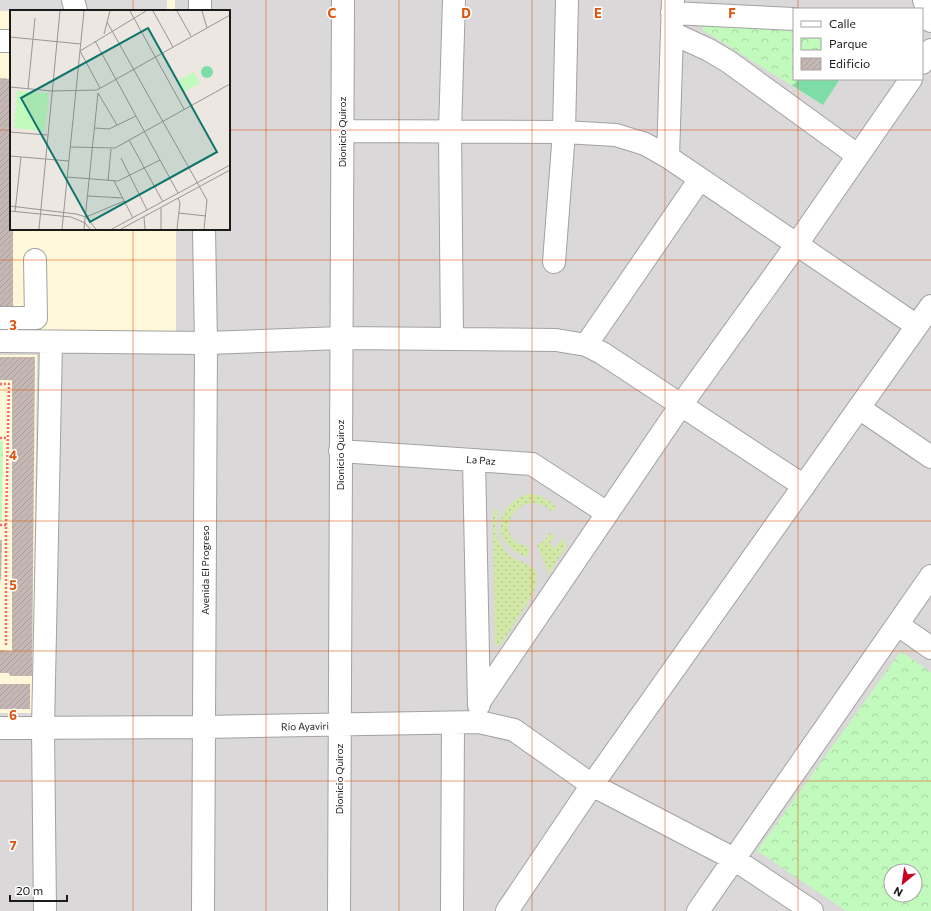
<svg xmlns="http://www.w3.org/2000/svg" width="931" height="911" font-family="Commissioner,sans-serif">
<defs>
<pattern id="grass-dots" width="8" height="8" patternUnits="userSpaceOnUse"><rect width="8" height="8" fill="#d2e8a6"/><path d="M2 2h.1M6 6h.1" fill="none" stroke="#b4c68e" stroke-width="1.8" stroke-linecap="round"/></pattern>
<pattern id="park-crowns" width="20" height="18" patternUnits="userSpaceOnUse"><rect width="20" height="18" fill="#c2f9bc"/><path d="M2 6a3 3 0 1 1 6 0M12 15a3 3 0 1 1 6 0" fill="none" stroke="#a6d5a1"/></pattern>
<pattern id="building-hatch" width="6" height="6" patternUnits="userSpaceOnUse"><rect width="6" height="6" fill="#c5b8b4"/><path d="M-1 1l2-2M0 6l6-6M5 7l2-2" fill="none" stroke="#a99e9a"/></pattern>
</defs>
<rect width="100%" height="100%" fill="#ede7e1"/>
<!-- residential -->
<path fill="#dad8d9" fill-rule="evenodd" d="M0 0H931V911H0ZM794 9H922V79H794ZM11 11H229V229H11ZM891 871H915V895H891Z"/>
<!-- education -->
<path fill="#fff8d8" d="M0 0H175V11H11V229H176V336L0 335Z
M0 355H37L33 713H0Z"/>
<!-- grass -->
<path fill="url(#grass-dots)" d="M530 494C542 495 548 499 556 507L553 512C549 509 544 505 539 504 519 497 497 526 515 541 518 544 525 545 529 547L528 558C523 555 516 553 512 549 489 529 503 499 530 494Z
M495 508 498 511C494 528 496 545 511 556 521 563 528 562 537 573L535 589 528 602 500 646 495 644 493 516Z
M549 533 555 536 550 543 554 549 562 539 567 545 549 574 537 545 546 539Z"/>
<!-- park -->
<path fill="url(#park-crowns)" fill-rule="evenodd" d="M705 24 794 29V79H840L823 105 703 30 702 26Z
M0 441H3L2 521H0Z
M901 651 931 672V911H846L757 851ZM891 871H915V895H891Z"/>
<!-- pitch -->
<path fill="#7edda7" d="M798 79H840L823 105 793 86Z"/>
<!-- parking -->
<path fill="#dbdbdb" d="M0 0H167V11H0Z"/>
<!-- building -->
<path fill="url(#building-hatch)" d="M0 78 11 79V229H13V310H0Z
M0 357H35L32 676H10L9 673H0V650L12 651V380H0Z
M0 540H2L1 580H0Z
M0 684H30V709H0Z"/>
<g fill="none" stroke-linecap="round" stroke-linejoin="round">
<!-- minor casing -->
<g stroke="#a2a2a2" stroke-width="24">
<path id="minor" d="M73 0 76 11
M200 0V11
M924 0 931 21
M672 13 794 19
M672 33 709 50 729 62 857 155
M0 41H11
M922 63 931 50
M342 131 564 132 616 135 645 144 668 157 917 326
M668 157 673 0
M554 262 564 132 567 0
M0 318H36L35 260
M452 339 450 131 454 0
M0 341 206 343 341 338 556 340 586 345 602 353 804 486
M586 345 700 179
M859 408 931 457
M340 451 532 464 607 513
M474 460 479 705
M898 625 931 648
M479 702 681 405 797 244 911 79
M0 728 205 727 479 722 514 730 592 785 734 859 812 911
M45 911 43 728 51 342
M203 911 206 343 204 229
M339 911 343 0
M452 911 453 723
M507 911 592 785 931 306
M698 911 931 576"/>
</g>
<!-- path -->
<path stroke="#fa6570" stroke-width="2.5" stroke-dasharray="2 2" stroke-linecap="butt" d="M0 384H9L6 525
M0 438H8
M0 525H6V646"/>
<!-- minor -->
<use href="#minor" stroke="#fff" stroke-width="22"/>
</g>
<!-- grid -->
<path fill="none" stroke="#de560d" stroke-width="1" stroke-opacity="0.55" d="M133 0V11M266 0V911M399 0V911M532 0V911M665 0V911M798 0V9M798 79V911M0 130H11M229 130H931M133 229V911M0 260H931M0 390H931M0 521H931M0 651H931M0 781H931"/>
<g text-anchor="middle" stroke-width="3" stroke-linejoin="round" paint-order="stroke">
<!-- street labels -->
<g font-size="10" fill="#1b1b1b" stroke="#fff">
<text transform="translate(342 132) rotate(-90)" y="4">Dionicio Quiroz</text>
<text transform="translate(340 455) rotate(-90)" y="4">Dionicio Quiroz</text>
<text transform="translate(481 460) rotate(4)" y="4">La Paz</text>
<text transform="translate(205 570) rotate(-90)" y="4">Avenida El Progreso</text>
<text transform="translate(305 726) rotate(-1)" y="4">Río Ayaviri</text>
<text transform="translate(339 779) rotate(-90)" y="4">Dionicio Quiroz</text>
</g>
</g>
<!-- overview -->
<g transform="translate(10 10)">
<rect width="220" height="220" fill="#ede7e1"/>
<path d="M184 62 190 73 173 82 167 71ZM7 81 39 83 35 121 4 118Z" fill="#c2f9bc"/>
<path d="M191 62a6 6 0 1 1 12 0a6 6 0 1 1-12 0Z" fill="#7edda7"/>
<path fill="none" stroke="#999592" stroke-width="1" d="M120 1 174 99M143 1 163 37M167 1 181 26M192 1 197 18M97 12 197 190 194 219M94 24 100 1M0 27 71 34M85 31 168 183M0 77 42 81 87 80 220 5M90 78 70 41 136 1M18 79 25 8M88 83 107 115M85 118 99 119 126 106M0 122 37 125M119 130 153 192M60 137 105 138 220 74M0 146 59 151M111 148 137 200M57 167 108 171 150 150M98 171 101 139M104 171 123 208M78 186 113 188M0 196 66 204 76 207 86 219M151 198V219M0 201 61 207 75 213 80 219M5 202 11 147M169 203 196 206M76 207 114 191M134 207 135 219M29 219 50 1M52 219 74 1M74 219 88 83M102 219 220 155M111 219 220 160M167 219 170 193 168 188"/>
<path fill="#0f766e" fill-opacity="0.15" stroke="#0f766e" stroke-width="2" d="M138 18 207 142 80 212 11 88Z"/>
<rect width="220" height="220" fill="none" stroke="#1b1b1b" stroke-width="2"/>
</g>
<g font-size="13" text-anchor="middle" font-weight="bold" fill="#de560d" stroke="#fff" stroke-width="3" stroke-linejoin="round" paint-order="stroke">
<text x="332" y="18">C</text>
<text x="466" y="18">D</text>
<text x="598" y="18">E</text>
<text x="732" y="18">F</text>
<text x="13" y="330">3</text>
<text x="13" y="460">4</text>
<text x="13" y="590">5</text>
<text x="13" y="720">6</text>
<text x="13" y="850">7</text>
</g>
<!-- legend -->
<rect x="793" y="8" width="130" height="72" fill="#ffffff" stroke="#a4a4a4"/>
<rect x="801" y="21" width="20" height="6" fill="#ffffff" stroke="#a4a4a4"/>
<text x="829" y="28" font-size="12" fill="#1b1b1b">Calle</text>
<rect x="801" y="38" width="20" height="12" fill="url(#park-crowns)" stroke="#a4a4a4"/>
<text x="829" y="48" font-size="12" fill="#1b1b1b">Parque</text>
<rect x="801" y="58" width="20" height="12" fill="url(#building-hatch)" stroke="#a4a4a4"/>
<text x="829" y="68" font-size="12" fill="#1b1b1b">Edificio</text>
<!-- north arrow -->
<g transform="translate(903 883) rotate(209)"><circle r="19" fill="#ffffff" stroke="#a4a4a4"/>
<path d="M0-3L7 15L0 10L-7 15Z" fill="#c70023"/>
<text y="-6" font-size="11" font-weight="bold" text-anchor="middle" fill="#1b1b1b">N</text>
</g>
<!-- scale -->
<path d="M10 895v6h57v-6" fill="none" stroke="#1b1b1b" stroke-width="2"/>
<text x="16" y="895" font-size="12" fill="#1b1b1b" stroke="#ffffff" stroke-width="3" paint-order="stroke">20 m</text>
</svg>
